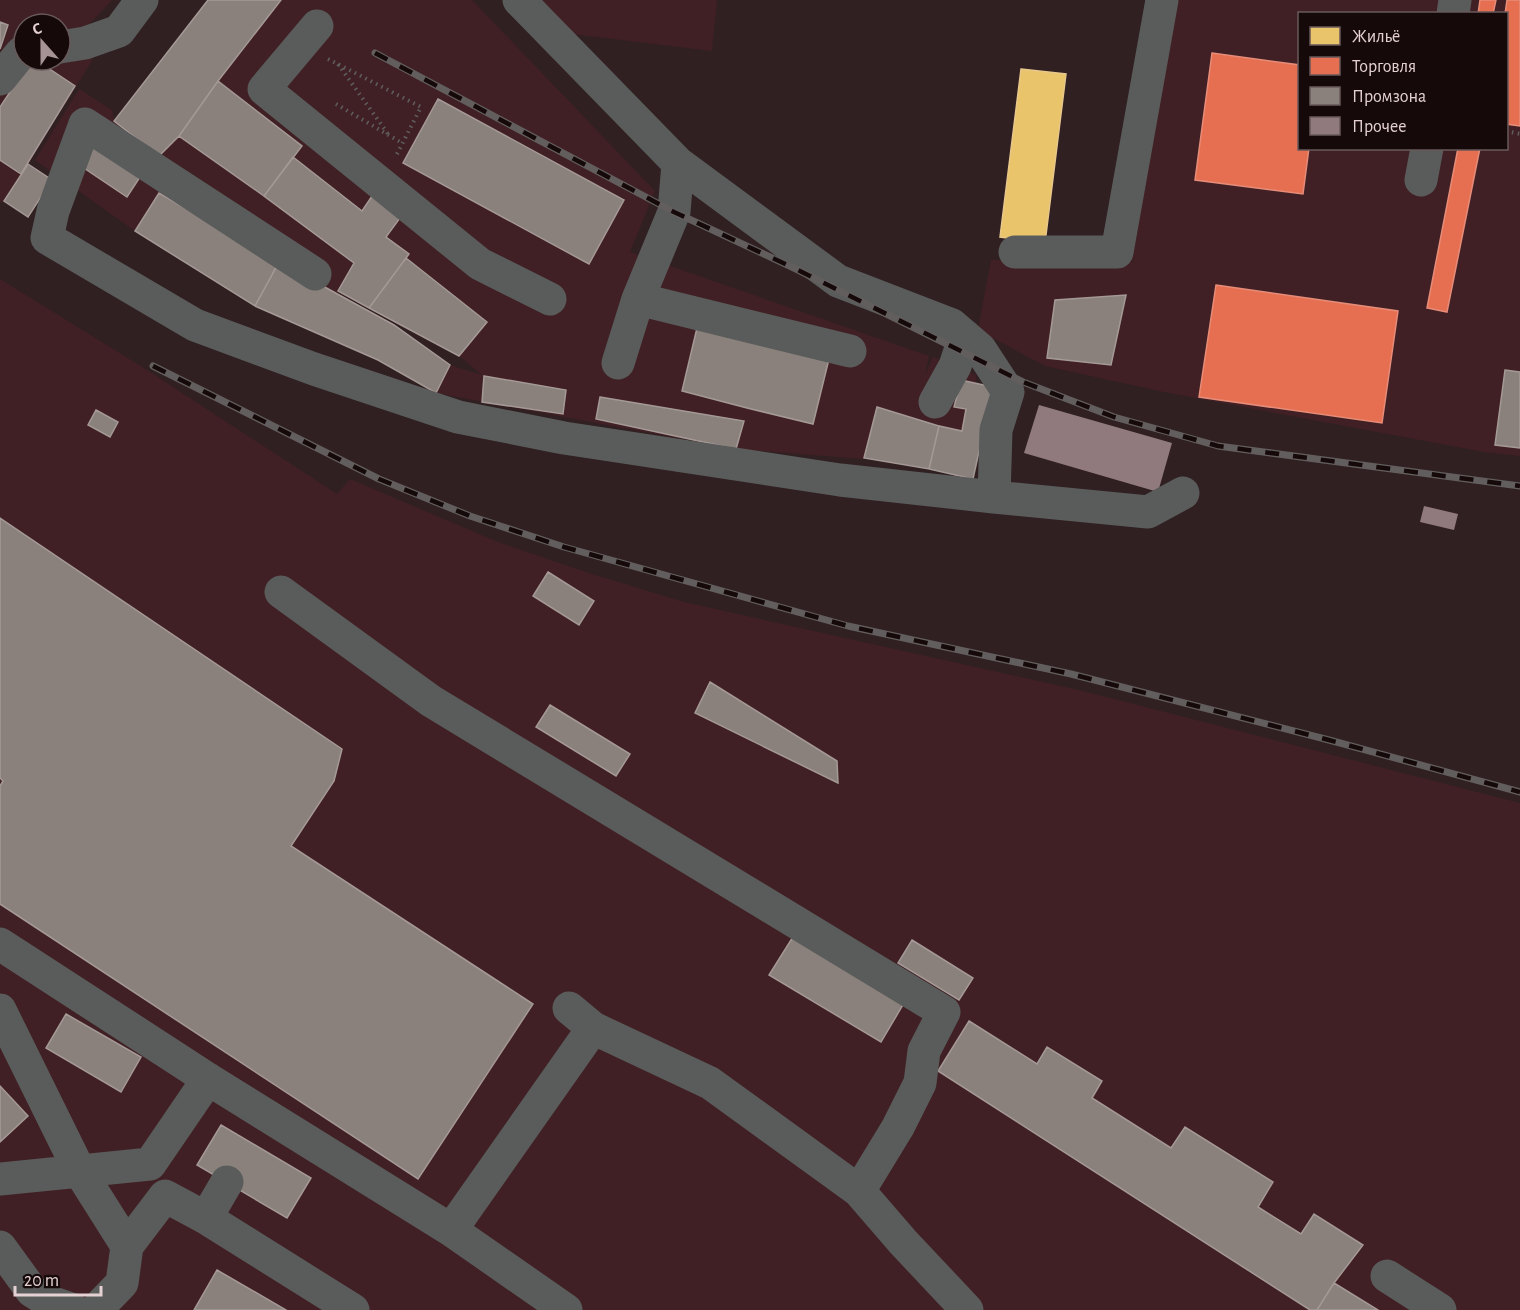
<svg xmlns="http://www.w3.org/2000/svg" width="1520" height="1310" font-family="'Alegreya Sans',sans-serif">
<rect width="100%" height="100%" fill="#302022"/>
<!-- built -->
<path fill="#402025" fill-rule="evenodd" d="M0 0H112L80 34 93 59 28 164 4 201 0 202ZM24 24H60V60H24Z
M208 0H472L655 191 630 252 929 356 925 375 933 357 976 375 973 479 929 469 865 458 862 459 736 449 436 393 378 360 255 306 135 231 35 160 79 89 112 110 114 120ZM337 292 459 356 482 375 450 365 337 294Z
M527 0H717L712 51 556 32Z
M1161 0H1520V456L1484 452 1164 392 1045 366 978 330 991 260 1132 262ZM1300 14H1506V148H1300Z
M0 279 147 370 337 494 350 479 498 542 592 574 684 602 1083 691 1520 803V1310H0Z"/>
<!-- homes -->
<path fill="#e9c46a" stroke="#e8c88a" stroke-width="1.5" d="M1021 69 1066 74 1045 243 1000 237Z"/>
<!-- shops -->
<path fill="#e76f51" stroke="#e68c78" stroke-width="1.5" d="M1480 0H1496L1493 14H1478Z
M1507 0H1520V126L1506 124V14H1505Z
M1212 53 1300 65V148H1309L1303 194 1195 180Z
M1458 148H1480L1447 312 1427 308Z
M1216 285 1398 311 1382 423 1199 397Z"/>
<!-- industry -->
<path fill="#8a817c" stroke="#a59996" stroke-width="1.5" d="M208 0H281L218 81 179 136 159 156 114 121Z
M0 22 8 25 0 49Z
M31 60H36L75 86 21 174 0 160V107Z
M218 81 302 146 264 196 179 136Z
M438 99 624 200 589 264 403 163Z
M92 141 142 174 127 197 78 164Z
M293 157 362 211 372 196 400 218 386 237 409 254 369 308 338 291 354 263 264 196Z
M28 164 52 180 28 217 4 201Z
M159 193 279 262 255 306 135 231Z
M406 258 487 322 459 356 369 308Z
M279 262 394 325 450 365 436 393 378 360 255 306Z
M1126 295 1111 365 1047 358 1055 300Z
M697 328 829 359 813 424 747 408 682 391Z
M1505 370 1520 372V448L1495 445Z
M484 376 566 390 563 414 482 402Z
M961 380 993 387 973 479 929 469 939 426 962 431 966 409 954 407Z
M600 397 744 421 736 449 596 419Z
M877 407 939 426 929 469 864 458Z
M96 410 118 422 110 437 88 425Z
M0 518 342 749 334 781 291 846 533 1004 418 1179 0 904V786L3 781 0 778Z
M548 572 594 601 579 625 533 596Z
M710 682 837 761 838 783 695 713Z
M550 705 630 754 616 776 536 727Z
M796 932 907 998 881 1042 769 975Z
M912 940 973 978 959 1000 898 963Z
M66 1014 141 1057 121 1092 46 1048Z
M969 1021 1037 1064 1047 1047 1102 1081 1092 1098 1171 1148 1185 1127 1273 1182 1258 1207 1301 1234 1314 1214 1363 1245 1334 1283 1317 1310H1310L938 1071Z
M0 1086 28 1116 0 1142Z
M221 1125 311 1178 287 1218 197 1165Z
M217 1270 286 1310H194Z
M1334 1283 1378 1310H1317Z"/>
<!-- building -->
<path fill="#917a7d" d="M1039 405 1172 443 1158 492 1024 453Z
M1424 506 1458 514 1454 530 1420 522Z"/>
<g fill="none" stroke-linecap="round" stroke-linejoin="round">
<!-- path -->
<path stroke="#605e5e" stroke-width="4" stroke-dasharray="1.5 4.5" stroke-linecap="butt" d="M328 59 421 107 396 156
M338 64 388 134
M336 104 402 143
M1506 131 1520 134"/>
<!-- minor -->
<path stroke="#5a5c5b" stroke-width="33" d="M519 0 678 163 674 212 638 299 618 363
M1453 14 1455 0
M317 26 264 89 480 264 550 299
M60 47 85 43 119 31 142 0
M0 79 21 53 24 52
M1421 180 1427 148
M1015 252H1117L1162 0
M315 274 85 124 53 211 47 238 195 325 314 369 458 417 564 438 840 480 994 497 996 430 1008 392 980 349 952 325 838 281 678 163
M638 299 850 351
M935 402 955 366 965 336
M994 497 1148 512 1183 493
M281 592 431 701 944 1012 924 1051 920 1083 898 1127 859 1191
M0 944 208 1079 451 1230 566 1310
M569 1008 593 1028 710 1083 859 1191 903 1242 967 1310
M0 1010 79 1170 127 1246 122 1283 96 1310
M0 1179 150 1164 208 1079
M206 1218 227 1182
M451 1230 593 1028
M127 1246 165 1196 206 1218 353 1310
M0 1247 32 1291 48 1301 74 1310
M1387 1276 1440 1310"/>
<!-- rail casing -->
<g stroke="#635e5e" stroke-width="7">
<path id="rail" d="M375 53 674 212 796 269 1023 382 1114 417 1218 446 1520 486
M153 366 379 479 470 516 564 547 848 626 1071 674 1329 740 1520 792"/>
</g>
<!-- rail -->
<use href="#rail" stroke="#15090a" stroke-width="4.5" stroke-dasharray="14" stroke-linecap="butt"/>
</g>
<!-- legend -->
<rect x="1298" y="12" width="210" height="138" fill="#15090a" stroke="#68595a" stroke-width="1.5"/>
<rect x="1310" y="27" width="30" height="18" fill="#e9c46a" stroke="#68595a" stroke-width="1.5"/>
<text x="1352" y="42" font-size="18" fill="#e5d1d3">Жильё</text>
<rect x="1310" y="57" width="30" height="18" fill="#e76f51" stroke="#68595a" stroke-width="1.5"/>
<text x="1352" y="72" font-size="18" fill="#e5d1d3">Торговля</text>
<rect x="1310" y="87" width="30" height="18" fill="#8a817c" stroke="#68595a" stroke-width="1.5"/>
<text x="1352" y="102" font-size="18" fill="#e5d1d3">Промзона</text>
<rect x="1310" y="117" width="30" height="18" fill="#917a7d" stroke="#68595a" stroke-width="1.5"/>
<text x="1352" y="132" font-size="18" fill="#e5d1d3">Прочее</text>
<!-- north arrow -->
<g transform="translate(42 42) rotate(339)"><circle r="28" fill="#15090a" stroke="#68595a" stroke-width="1.5"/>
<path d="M0-4.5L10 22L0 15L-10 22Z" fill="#a69395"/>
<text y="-9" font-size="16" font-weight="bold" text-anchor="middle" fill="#e5d1d3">С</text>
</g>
<!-- scale -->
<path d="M15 1286v9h86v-9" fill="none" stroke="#e5d1d3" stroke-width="3"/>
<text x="24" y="1286" font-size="18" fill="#e5d1d3" stroke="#15090a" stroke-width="4.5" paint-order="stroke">20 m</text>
</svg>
